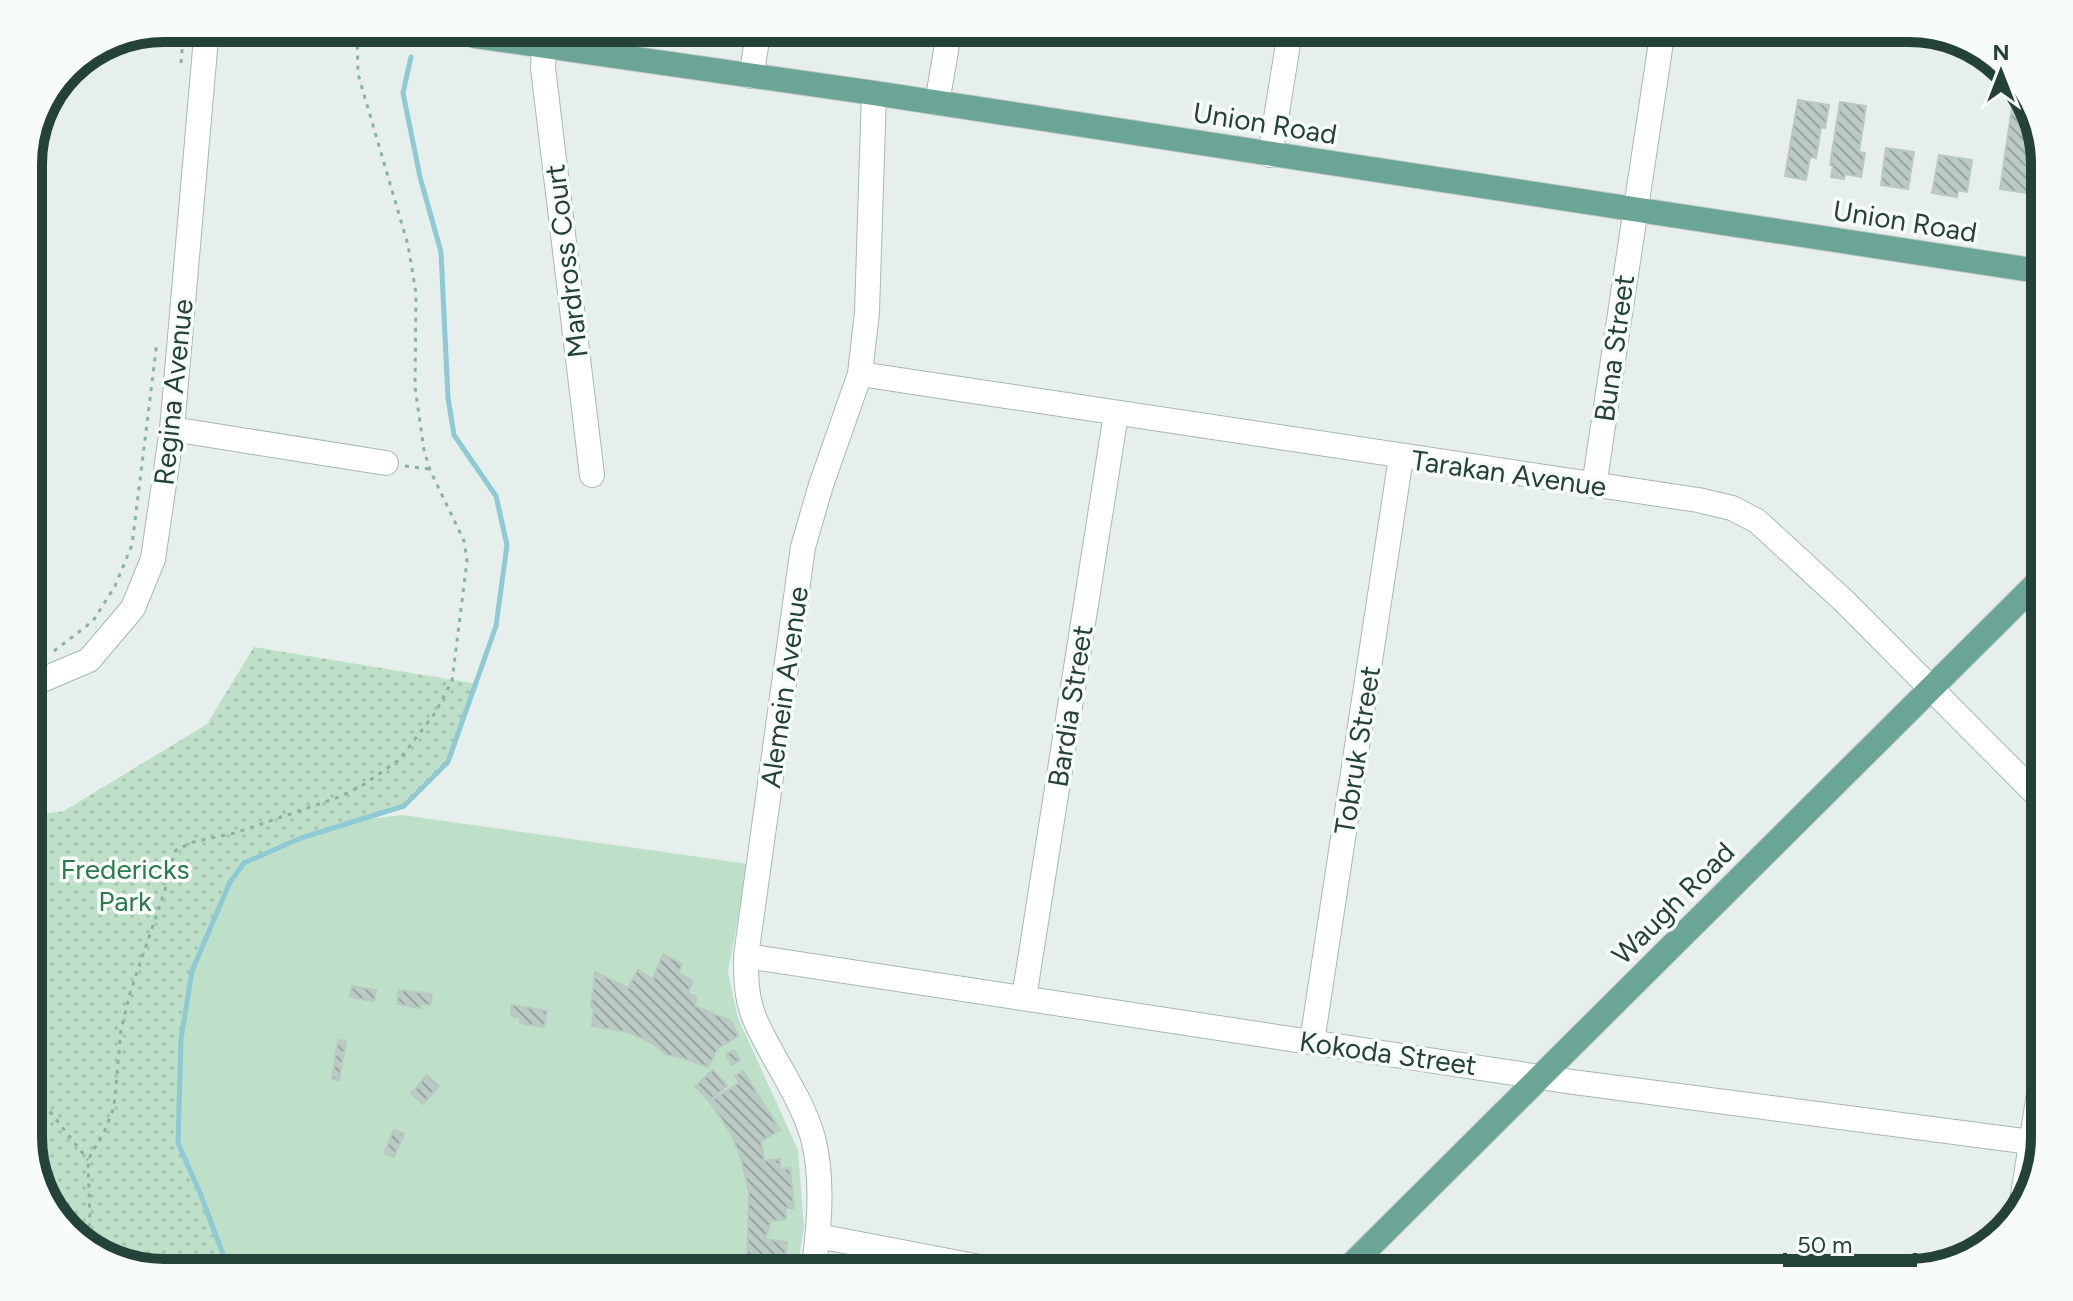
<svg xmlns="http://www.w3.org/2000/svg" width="2073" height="1301" font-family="Figtree,sans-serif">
<defs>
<pattern id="park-dots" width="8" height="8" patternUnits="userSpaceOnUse" patternTransform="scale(2)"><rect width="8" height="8" fill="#bfe0c8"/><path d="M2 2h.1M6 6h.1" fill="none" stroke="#a4c1ad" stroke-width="1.8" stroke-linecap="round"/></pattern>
<pattern id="building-back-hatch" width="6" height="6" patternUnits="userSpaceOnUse" patternTransform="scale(2)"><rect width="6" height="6" fill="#bbcac4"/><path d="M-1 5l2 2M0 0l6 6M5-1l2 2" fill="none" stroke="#98a6a0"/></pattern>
</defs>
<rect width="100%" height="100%" fill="#e6efeb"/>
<!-- park -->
<path fill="url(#park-dots)" d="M254 647 478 684 448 762 404 806 301 838 245 863 230 882 192 971 181 1039 178 1143 200 1193 230 1273H164L89 1250 46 1206 28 1146V816L64 811 207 724Z"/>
<!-- pitch -->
<path fill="#bfe0c8" d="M402 815 748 864 728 972 738 1018 798 1150 804 1228 796 1273H230L200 1193 178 1143 181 1039 192 971 230 882 245 863 301 838 361 820Z"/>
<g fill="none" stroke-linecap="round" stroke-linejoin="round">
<!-- stream -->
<path stroke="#8ec9d4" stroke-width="5" d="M230 1273 200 1193 178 1143 181 1039 192 971 230 882 244 863 301 838 404 806 448 762 496 626 507 545 496 496 454 435 448 398 441 252 420 177 403 93 411 57"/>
</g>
<!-- building -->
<path fill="url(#building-back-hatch)" stroke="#b8c9c2" stroke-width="2" d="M1822 28 1820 42 1796 39 1797 29Z
M1974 47 1984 51 1998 66 1972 61Z
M1798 100 1829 105 1825 128 1821 127 1816 158 1810 157 1806 180 1785 176Z
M2013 101 2029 104 2041 142 2033 194 2000 189Z
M1840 102 1866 106 1859 152 1865 153 1861 177 1845 174 1844 179 1831 177 1833 166 1830 165Z
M1886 148 1914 152 1908 189 1881 185Z
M2043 150 2045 155V208L2035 206Z
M1939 155 1972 160 1967 192 1958 190 1957 197 1932 193Z
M663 954 682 964 679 973 692 981 688 993 696 997 695 1006 731 1021 738 1036 718 1048 708 1067 680 1057 667 1055 651 1042 628 1032 592 1026 594 1008 591 1007 595 972 628 988 638 970 653 979Z
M352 986 376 990 374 1001 350 997Z
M399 990 432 994 430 1005 421 1004 420 1008 397 1004Z
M512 1005 547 1011 544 1027 520 1023 521 1018 511 1016Z
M338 1040 346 1041 339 1080 332 1079Z
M734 1050 740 1060 732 1065 726 1054Z
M713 1070 727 1086 709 1101 695 1086Z
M743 1071 780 1130 761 1141 764 1161 780 1159V1170L790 1168 794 1208H785L786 1219 771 1221 765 1239 787 1242 783 1273H747L749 1192 742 1162 732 1135 710 1102 739 1083 735 1076Z
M427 1075 439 1086 423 1104 411 1094Z
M394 1130 404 1134 394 1157 384 1153Z"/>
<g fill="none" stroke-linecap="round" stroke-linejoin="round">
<!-- minor casing -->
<g stroke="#a8b8b2" stroke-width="26">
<path id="minor" d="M544 46 543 68 592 475
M751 76 758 35
M937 103 949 33
M1270 155 1290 32
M860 374 1698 500 1732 508 1757 521 1844 601 2045 803
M172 429 386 463
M1594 486 1663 29
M28 686 89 660 133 608 153 559 172 429 206 38
M746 956 1573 1082 2031 1142
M1024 998 1116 414
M1312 1042 1401 457
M2020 1214 2045 1056
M818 1236 1011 1273
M813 1273C819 1230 824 1181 813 1138 801 1095 771 1058 754 1017 746 997 746 977 746 956L803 547 821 485 860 374 867 312 874 93"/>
</g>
<!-- major casing -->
<g stroke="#c2cac8" stroke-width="26">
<path id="major" d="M475 36 874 93 2045 272
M1343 1273 2045 575"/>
</g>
<!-- path -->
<path stroke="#86b3a5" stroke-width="3" stroke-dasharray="4 6" stroke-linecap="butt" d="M336 37 356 40
M181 63 183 38
M405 466 429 469
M54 651 93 621 115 586 132 545 157 342
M28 1091 51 1113 88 1160
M85 1247 90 1221 88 1160 105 1130 114 1107 121 1030 130 993 167 884 170 867 176 850 193 842 235 833 293 813 339 797 363 785 399 760 435 713 452 681 467 561 464 541 430 470 424 450 415 387 416 293 408 245 358 74 357 37"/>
<!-- minor -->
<use href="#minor" stroke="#fff" stroke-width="24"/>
<!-- major -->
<use href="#major" stroke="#6aa596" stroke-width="24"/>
</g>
<g text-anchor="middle" stroke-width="7" stroke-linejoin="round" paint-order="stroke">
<!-- street labels -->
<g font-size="28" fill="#24423a" stroke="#f7fbf9">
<text transform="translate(1265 123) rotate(9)" y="10">Union Road</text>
<text transform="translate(1905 221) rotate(9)" y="10">Union Road</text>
<text transform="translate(566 261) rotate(-97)" y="10">Mardross Court</text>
<text transform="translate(1614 348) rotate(-82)" y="10">Buna Street</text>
<text transform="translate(173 392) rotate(-84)" y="10">Regina Avenue</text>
<text transform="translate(1509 473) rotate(8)" y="10">Tarakan Avenue</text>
<text transform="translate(784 687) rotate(-82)" y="10">Alemein Avenue</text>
<text transform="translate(1070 706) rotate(-81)" y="10">Bardia Street</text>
<text transform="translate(1357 750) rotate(-81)" y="10">Tobruk Street</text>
<text transform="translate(1673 903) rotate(-45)" y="10">Waugh Road</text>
<text transform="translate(1388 1053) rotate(8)" y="10">Kokoda Street</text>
</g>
<!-- park labels -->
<g font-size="28" fill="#2d7a4b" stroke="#f7fbf9">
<text x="125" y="879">Fredericks<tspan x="125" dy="32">Park</tspan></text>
</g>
</g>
<!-- crop -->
<path d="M0 0H2073V1301H0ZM164 42H1909A122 122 0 0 1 2031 164V1137A122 122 0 0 1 1909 1259H164A122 122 0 0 1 42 1137V164A122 122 0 0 1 164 42Z" fill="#f7fbf9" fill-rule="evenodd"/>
<path fill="none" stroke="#24423a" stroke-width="10" d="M164 42H1909A122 122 0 0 1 2031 164V1137A122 122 0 0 1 1909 1259H164A122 122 0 0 1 42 1137V164A122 122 0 0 1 164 42Z"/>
<!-- north arrow -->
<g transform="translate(2001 72)" stroke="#f7fbf9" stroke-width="6" paint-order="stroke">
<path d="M0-6L14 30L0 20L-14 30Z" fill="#24423a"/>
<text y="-12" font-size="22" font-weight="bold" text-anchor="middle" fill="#24423a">N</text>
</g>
<!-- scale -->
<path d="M1785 1253v12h130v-12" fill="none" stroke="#24423a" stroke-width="4"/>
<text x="1797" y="1253" font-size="24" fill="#24423a" stroke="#f7fbf9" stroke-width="6" paint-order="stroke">50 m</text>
</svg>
